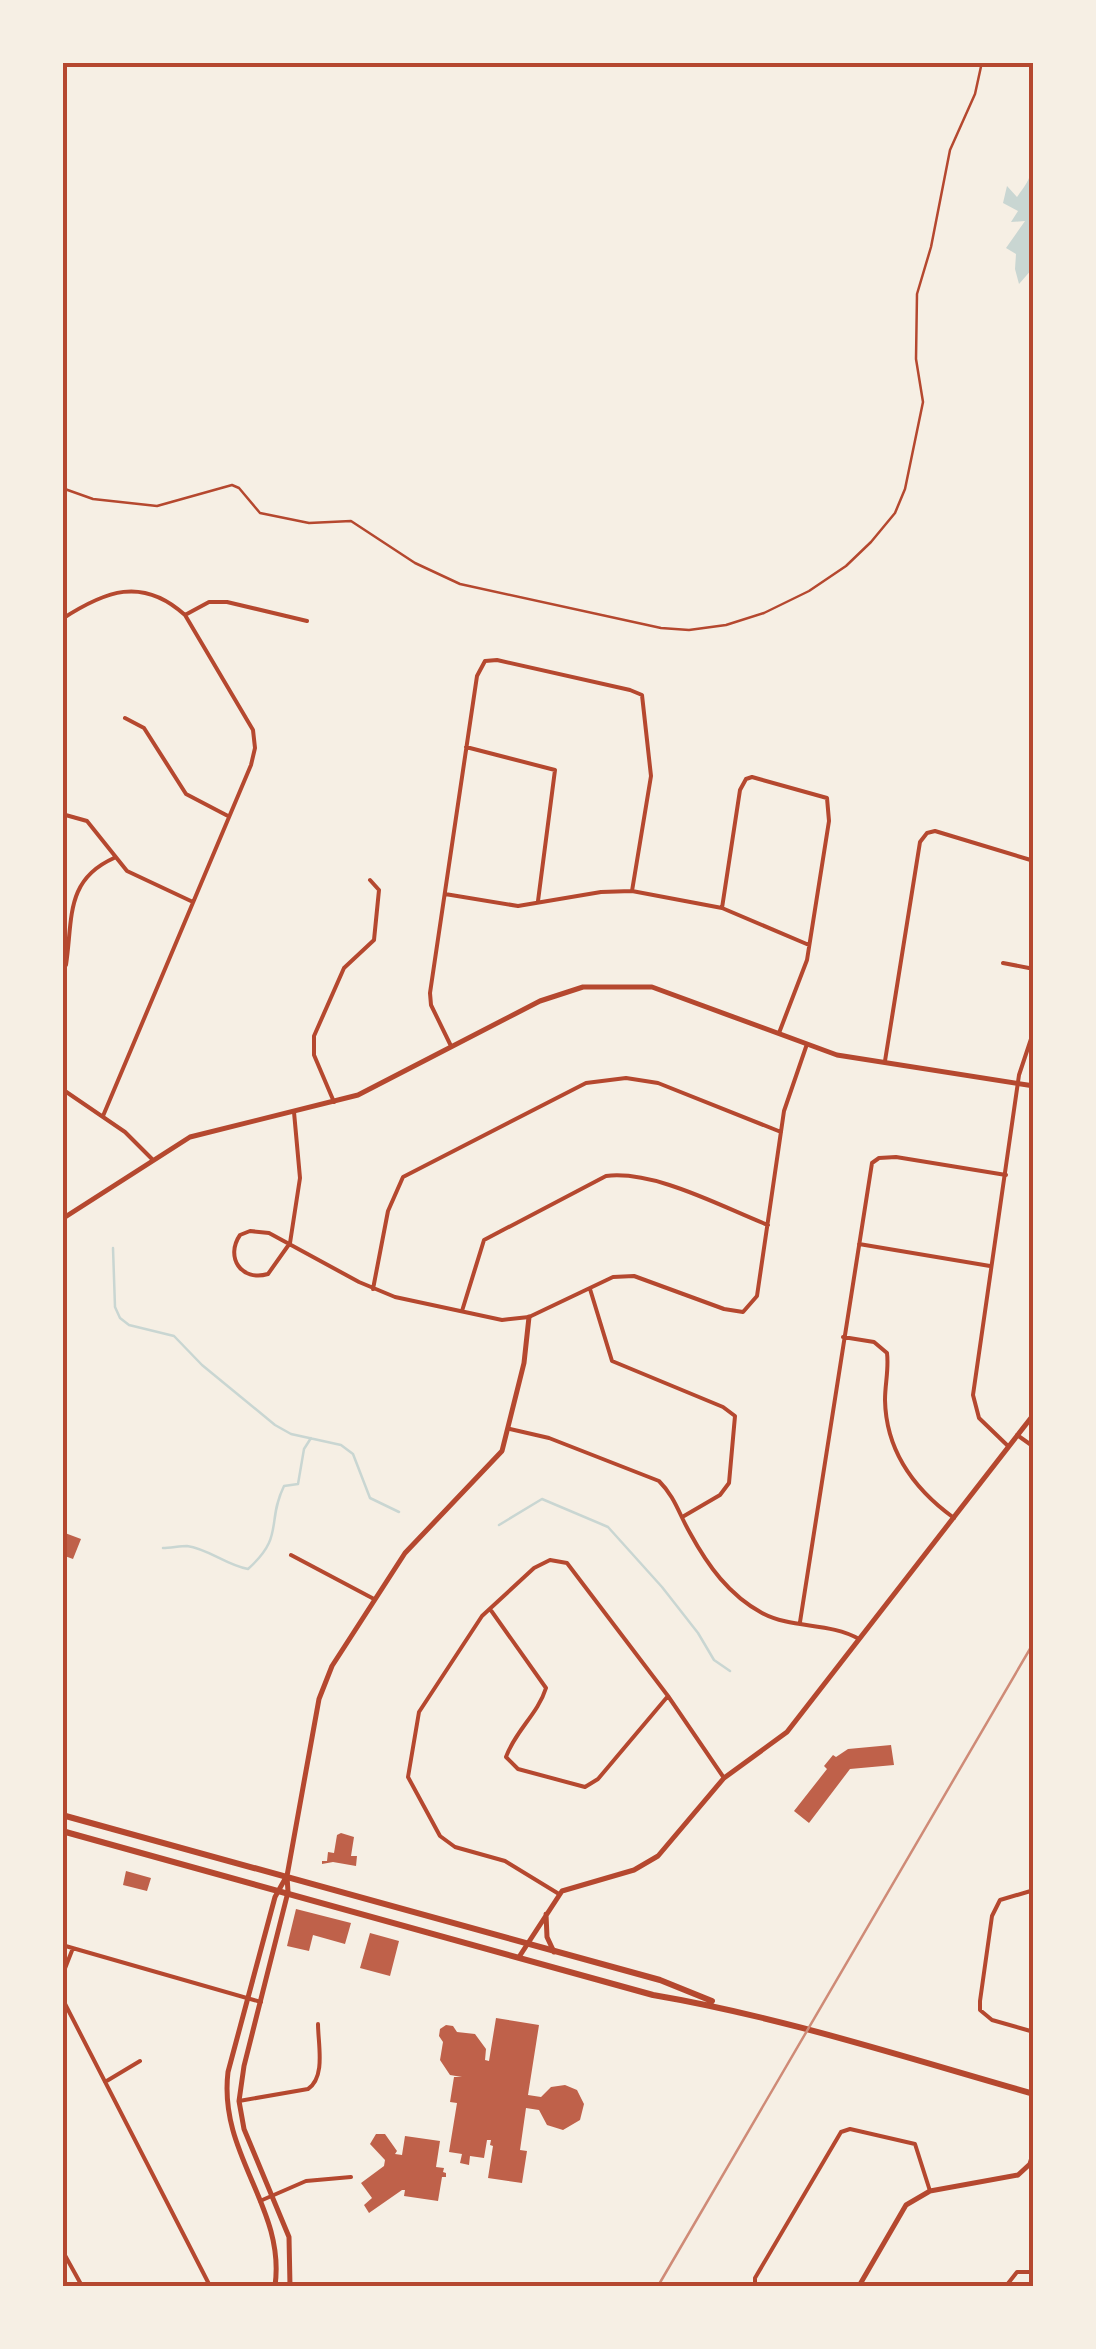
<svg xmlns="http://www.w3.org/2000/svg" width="1096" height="2349" font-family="Bitter,serif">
<rect width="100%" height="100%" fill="#f6efe4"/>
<!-- water -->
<path fill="#c9d6d2" d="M1033 158V268L1019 284 1015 269 1016 254 1006 248 1025 221 1011 222 1018 211 1003 203 1007 186 1017 197C1025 186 1035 174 1030 160Z"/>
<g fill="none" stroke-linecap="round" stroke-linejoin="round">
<!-- stream -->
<path stroke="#c9d6d2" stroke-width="2.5" d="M113 1248 115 1307 120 1318 129 1325 174 1336 202 1365 275 1425 291 1434 341 1445 353 1454 370 1498 399 1512
M499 1525 542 1499 608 1527 662 1587 698 1633 714 1660 730 1671
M163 1548C170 1548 180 1546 187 1546 209 1549 226 1565 248 1569 285 1536 266 1523 284 1486L298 1484 304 1449 311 1438"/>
</g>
<!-- building -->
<path fill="#bf614a" d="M65 1533 81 1539 73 1559 62 1555Z
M891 1745 894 1765 850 1769 809 1823 794 1811 827 1769 824 1766 833 1755 836 1757 848 1749Z
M341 1833 354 1837 351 1856H357L356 1866 333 1862 322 1864V1861H327L328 1852 334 1853 337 1835Z
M126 1871 151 1878 147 1891 123 1885Z
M296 1909 351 1923 345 1944 313 1935 309 1951 287 1946Z
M370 1933 399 1941 390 1976 360 1968Z
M496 2018 539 2025 528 2095 541 2097 551 2087 565 2085 577 2090 584 2104 580 2120 563 2130 547 2125 539 2110 526 2108 520 2150 527 2151 522 2183 488 2178 493 2146 490 2145 491 2140H487L484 2158 470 2156 469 2165 460 2163 462 2154 449 2152 457 2103 450 2102 454 2077H462L450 2075 440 2060 443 2042 439 2036 440 2029 446 2025 453 2026 457 2032 475 2034 486 2049 485 2060 489 2061Z
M376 2134H385L397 2151 395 2154 402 2155 405 2136 440 2141 436 2167 444 2168 443 2172 446 2173V2177H442L438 2201 404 2196 405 2190H402L369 2213 364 2205 372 2198 361 2183 384 2166 385 2160 370 2144Z"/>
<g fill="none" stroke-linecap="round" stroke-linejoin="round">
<!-- path -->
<path stroke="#b5482f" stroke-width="2.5" d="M62 488 93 499 157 506 232 485 239 488 260 513 309 523 351 521 415 563 460 584 661 628 689 630 726 625 764 613 809 591 846 566 871 542 895 513 905 489 923 402 916 359 917 294 931 247 950 150 975 94 982 62"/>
<!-- minor -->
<path stroke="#b5482f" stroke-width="4" d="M185 615 209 602H227L307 621
M62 619C105 591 142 576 185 615L253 730 255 748 251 765 103 1116
M125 718 144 728 186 794 228 816
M466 747 555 770 538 901
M62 814 87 821 127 871 193 902
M445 894 518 906 601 892 632 891 722 908 809 945
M722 908 740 790 746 779 752 777 827 798 829 821 807 960 779 1033
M1003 963 1034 969
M66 965C73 918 65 880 114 858
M451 1046 431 1005 430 993 477 676 485 661 497 660 630 690 642 695 651 776 632 891
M885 1061 920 842 927 833 935 831 1034 861
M62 1089 125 1132 152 1159
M334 1102 314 1055V1036L344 968 374 940 379 890 370 880
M290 1243 268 1274C241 1282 225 1257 240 1235L250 1231 269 1233 359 1282 395 1297 502 1320 529 1317 613 1277 634 1276 724 1309 743 1312 757 1296 784 1111 807 1044
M290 1243 300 1178 294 1112
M859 1244 990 1266
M373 1289 388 1211 403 1177 586 1083 626 1078 658 1083 781 1132
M590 1289 612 1361 723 1407 735 1416 729 1483 720 1495 684 1516
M462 1311 484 1240 606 1176C655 1170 722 1207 768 1225
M843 1337 874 1342 887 1353C889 1369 885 1384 885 1400 886 1451 914 1489 954 1518
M510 1429 549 1438 659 1481C675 1497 679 1514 690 1533 708 1566 729 1595 762 1613 792 1629 829 1622 859 1639
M1017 1435 1034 1447
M1008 1446 979 1418 973 1395 1019 1075 1034 1030
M291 1555 374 1599
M490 1609 546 1688C538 1714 515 1731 506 1757L518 1769 585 1787 598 1779 668 1696
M800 1622 872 1163 879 1158 896 1157 1006 1175
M1034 1890 1000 1900 992 1916 980 2001V2010L992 2020 1034 2032
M559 1894 505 1861 455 1847 440 1836 408 1777 419 1712 482 1616 534 1568 550 1560 567 1563 668 1696 724 1778
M62 1945 261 2002
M62 1976 73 1948
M62 1998 210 2286
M105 2082 140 2061
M239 2101 308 2089C326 2077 318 2044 318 2024
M260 2201 306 2181 351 2177
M62 2250 82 2286
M755 2286V2278L841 2132 850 2129 915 2144 930 2191
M1006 2286 1017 2272H1034"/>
<!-- tertiary -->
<path stroke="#b5482f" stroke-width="5" d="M62 1219 190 1137 358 1095 540 1001 583 987H652L837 1055 1034 1086
M546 1914 547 1937 554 1952
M519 1957 562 1891 634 1870 658 1856 724 1778 787 1732 1034 1414
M275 2286C286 2207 218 2155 228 2072L275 1897 285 1879
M290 2286 289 2237 244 2129 239 2101 244 2066 288 1892 287 1876 319 1699 332 1666 405 1553 502 1451 524 1363 529 1317
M859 2286 906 2205 930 2191 1018 2175 1030 2164 1034 2151"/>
<!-- secondary -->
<path stroke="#b5482f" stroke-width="6" d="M62 1815 660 1980 712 2001
M62 1831 653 1995C782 2017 907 2058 1034 2094"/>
<!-- rail -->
<path stroke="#cf8b77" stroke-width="2.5" d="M658 2286 1034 1642"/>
</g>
<!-- border -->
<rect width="1096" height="2349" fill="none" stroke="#f6efe4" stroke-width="130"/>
<rect x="65" y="65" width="966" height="2219" fill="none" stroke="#b5482f" stroke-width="4"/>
</svg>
